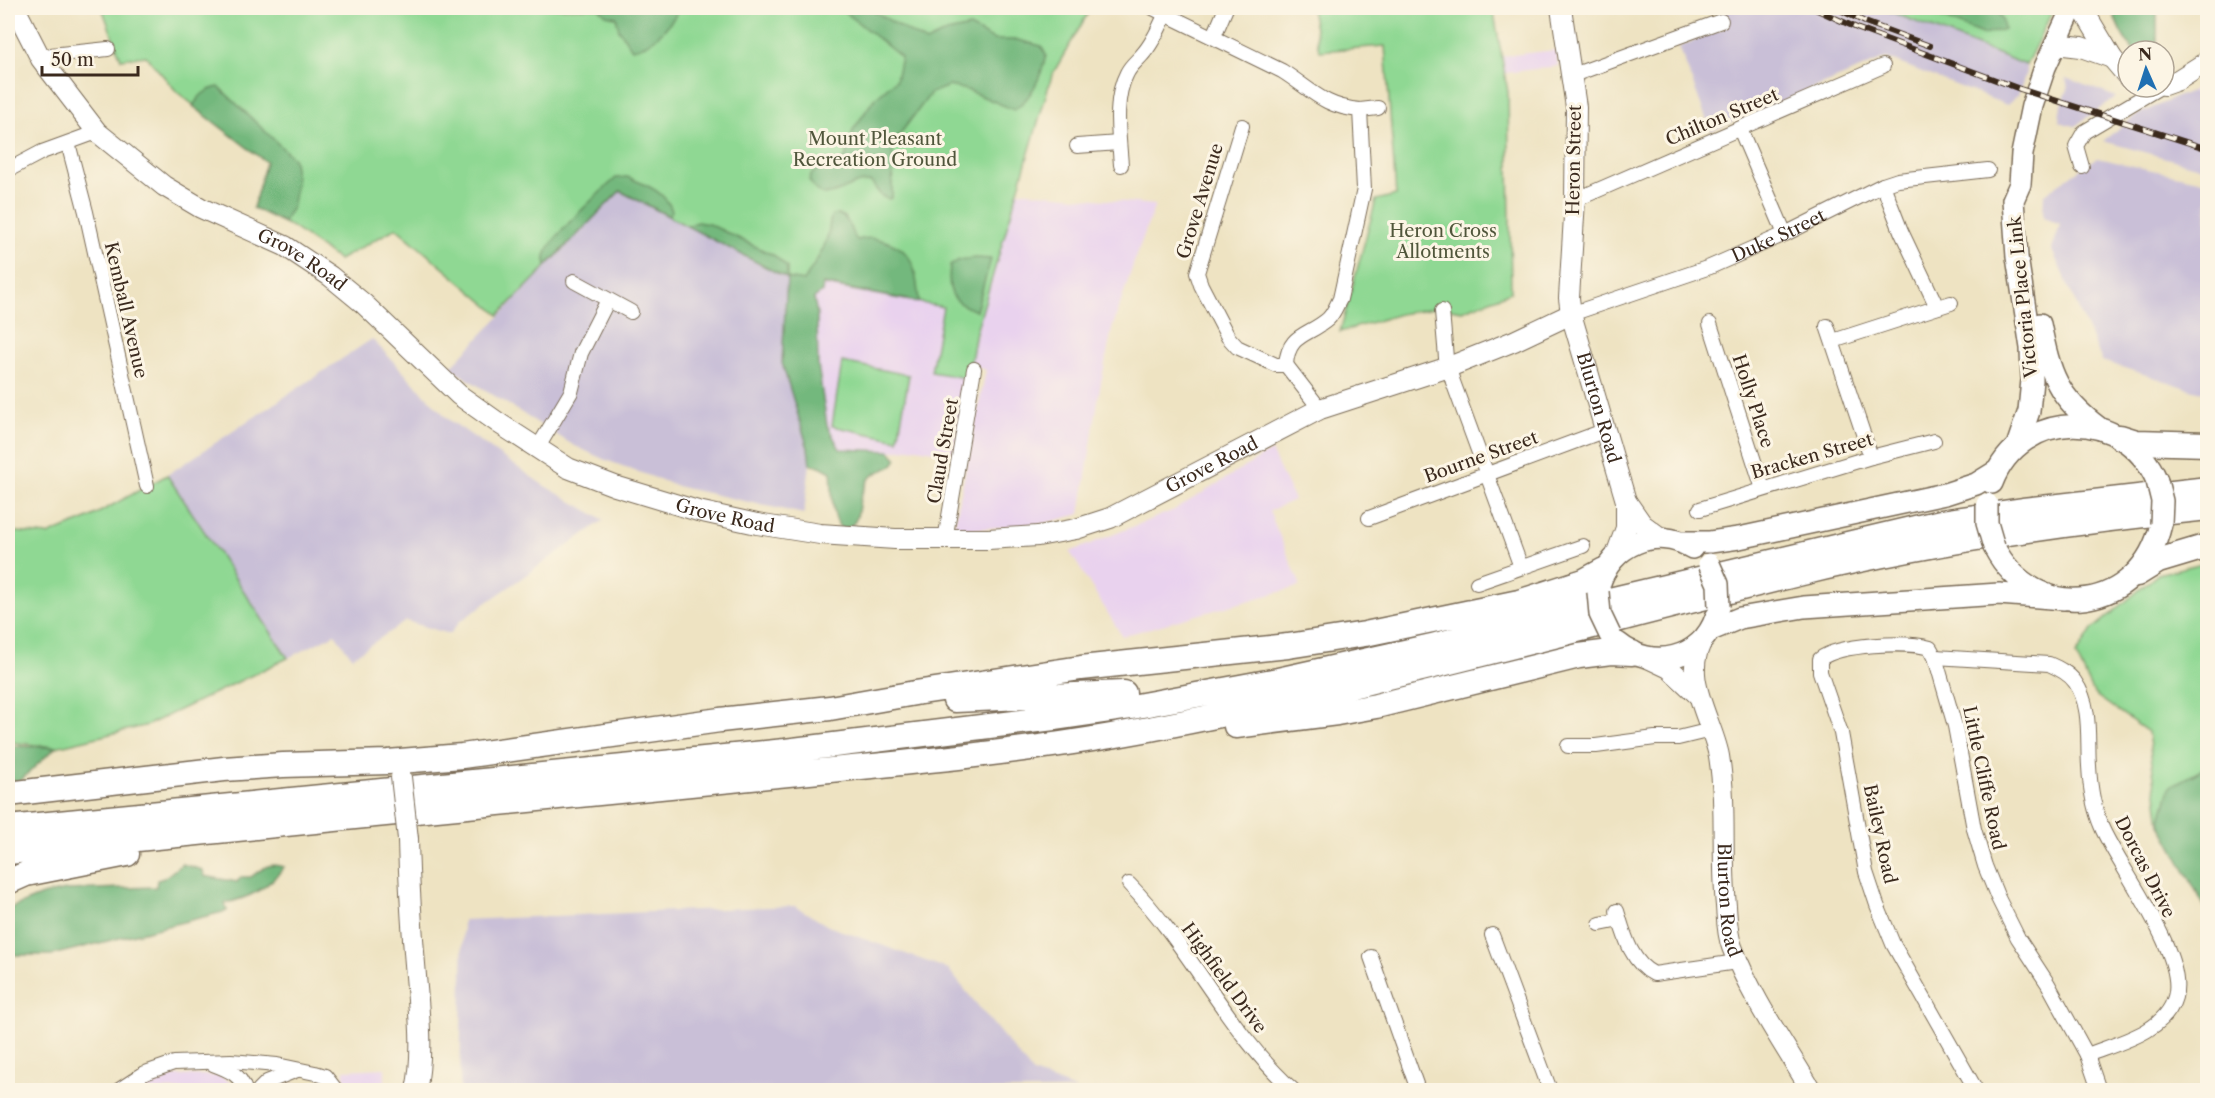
<svg xmlns="http://www.w3.org/2000/svg" width="2215" height="1098" font-family="'Libre Caslon Text',serif">
<rect width="100%" height="100%" fill="#fcf5e5"/>
<filter id="ink" filterUnits="userSpaceOnUse"><feTurbulence type="fractalNoise" baseFrequency=".0167" numOctaves="2"/><feDisplacementMap in="SourceGraphic" scale="12" xChannelSelector="R" yChannelSelector="G"/><feConvolveMatrix kernelMatrix="1 2 1 2 8 2 1 2 1" color-interpolation-filters="sRGB"/></filter>
<filter id="wash" filterUnits="userSpaceOnUse"><feTurbulence type="fractalNoise" baseFrequency=".008" numOctaves="4" result="noise"/><feDisplacementMap in="SourceGraphic" scale="24" xChannelSelector="R" yChannelSelector="G"/><feGaussianBlur stdDeviation="1.35" result="paint"/><feColorMatrix in="noise" values="0 0 0 0 0 0 0 0 0 0 0 0 0 0 0 0 0 1.4 0 .05"/><feComposite in="paint" operator="in"/></filter>
<g filter="url(#wash)">
<rect width="100%" height="100%" fill="#eee3c2"/>
<!-- built -->
<path fill="#e9d2ee" d="M1556 50 1558 66 1505 73 1503 56Z
M2207 80V100L2191 91Z
M1018 191 1155 205 1135 259 1112 329 1100 387 1080 514 1041 524 962 530 954 528 986 370 970 364 979 324Z
M807 281 944 307 931 372 965 378 955 455 917 448 890 451 840 449 827 425 818 365 817 314 814 298 822 292Z
M1271 451 1294 500 1269 511 1301 586 1122 636 1070 552 1174 510Z
M385 1068V1090H345L349 1089 344 1077V1070Z
M202 1075 220 1076 232 1084 234 1090H144L175 1076Z
M282 1084H312L322 1090H269Z"/>
<!-- industrial -->
<path fill="#c9bfd7" d="M1715 8H1881L2026 65V73L2018 95 2007 105 1886 58 1711 131 1679 47 1723 29Z
M2066 78 2116 97 2075 126 2059 122 2060 110 2068 89Z
M2191 91 2207 100V169L2103 141 2136 115Z
M2097 158 2207 182V393L2194 390 2102 361 2052 250 2060 224 2043 217 2044 194Z
M620 190 787 278 782 363 808 448 810 464 804 514 680 487 603 459 573 445 450 368Z
M372 339 448 419 543 485 604 520 459 622 450 634 406 621 352 657 335 634 288 658 167 475Z
M795 906 828 926 948 969 1033 1073 1077 1090H460L463 920Z"/>
<!-- green -->
<path fill="#8fd893" stroke="#658158" stroke-width="1.5" d="M102 8H1091L1052 75 976 332 971 361 965 378 931 372 943 307 787 278 620 191 499 315 396 228 339 260 292 227 253 208 266 162 177 92 146 56 121 59Z
M1311 8H1493L1508 92 1511 292 1462 311 1438 307 1400 314 1340 332 1376 200 1396 195 1385 46 1319 51Z
M1881 8H2054L2026 65Z
M842 362 909 375 898 440 832 426Z
M167 475 288 658 148 725 56 747 8 742V531L47 535 89 518Z
M2207 562V909L2160 824 2148 732 2094 694 2076 655 2092 630 2158 574Z"/>
<!-- forest -->
<path fill="#73b87d" stroke="#57714e" stroke-width="1.5" d="M599 8H681C669 25 654 46 632 49L619 30 616 17 606 15Z
M840 8H871L875 12 926 42 947 32 970 27 994 40H1018L1041 46 1046 55C1041 76 1033 97 1014 110L967 90 949 86 931 93 893 143 892 198C882 202 877 189 871 182 866 182 861 182 856 184 837 191 822 205 809 180 813 167 821 171 831 167 836 165 841 161 845 158L853 130 874 99 896 80 901 57Z
M1918 8H1995L2002 19 2004 29 1984 35Z
M2112 8H2157V46L2159 51H2134C2123 39 2116 24 2112 8Z
M219 87 294 159 296 182 293 205 284 222 253 208 266 162 193 106C200 94 207 89 219 87Z
M627 177C644 184 666 191 672 211L669 216 620 191 546 266C546 263 544 260 545 257 547 240 601 191 616 178Z
M838 214C852 219 848 231 857 240 869 237 877 238 890 243 917 253 916 277 919 302L823 284 822 292 814 298 817 314 818 365 827 425 840 449 890 451 897 459C891 471 878 469 870 478 867 481 865 487 863 491 855 505 864 526 841 529 830 514 833 490 831 472L820 466 810 464 808 448 782 363 787 278 687 226 697 222 709 224 775 256 787 267V278L804 281C813 266 824 251 828 234 830 227 829 221 832 215Z
M974 258 991 259 976 311C951 302 947 292 950 266L959 260Z
M8 746 56 747 19 782 8 779Z
M2207 767V911L2160 824 2170 787Z
M182 864 203 870 204 876 237 882 241 877H251C263 868 269 862 284 867 268 888 250 898 225 903L227 911 52 955H8V909L42 895 66 890 156 887 157 880 164 878Z"/>
</g>
<g filter="url(#ink)">
<g fill="none" stroke-linecap="round" stroke-linejoin="round">
<!-- street casing -->
<g stroke="#7a6b57" stroke-width="16">
<g id="street">
<path d="M1153 8 1282 71C1311 89 1323 107 1360 110L1364 189 1340 299C1336 306 1334 313 1328 319 1309 336 1288 333 1286 365"/>
<path d="M1214 36 1226 8"/>
<path d="M41 59 51 55 108 49"/>
<path d="M1573 75 1721 21"/>
<path d="M1360 110 1378 108"/>
<path d="M1242 126 1197 273 1201 285 1228 337 1237 347 1276 365H1286L1320 409"/>
<path d="M1740 129 1785 234"/>
<path d="M68 143 86 212 147 486"/>
<path d="M1077 146 1119 143"/>
<path d="M1121 165C1119 136 1113 99 1127 73 1131 65 1137 61 1142 55 1152 44 1159 29 1165 15"/>
<path d="M2082 167 2076 146 2084 132 2160 87"/>
<path d="M8 170 42 152 97 132"/>
<path d="M1883 185 1901 231 1937 307"/>
<path d="M1575 200 1883 66"/>
<path d="M574 281 631 312"/>
<path d="M1442 311 1446 358 1453 382 1521 567"/>
<path id="s1" d="M1571 314 1710 267 1785 234 1883 185 1898 180 1988 170"/>
<path d="M1710 324 1763 489"/>
<path d="M1827 326 1871 457"/>
<path d="M1833 341 1951 303"/>
<path d="M537 449 571 392 581 353 608 300"/>
<path d="M1700 509 1871 457 1934 441"/>
<path d="M1369 518 1606 430"/>
<path d="M945 540 974 369"/>
<path d="M1477 583 1583 546"/>
<path d="M1935 657 2049 664C2058 668 2069 673 2075 682 2092 706 2087 738 2089 766 2090 786 2094 810 2102 828 2120 869 2187 955 2175 997 2165 1033 2117 1043 2087 1055"/>
<path d="M1568 746H1596L1655 738H1678L1711 730"/>
<path d="M1129 884C1191 947 1227 1031 1293 1090"/>
<path d="M1617 911C1624 934 1631 963 1654 974L1730 963 1738 960"/>
<path d="M1600 924 1620 920"/>
<path d="M1492 935 1550 1090"/>
<path d="M1371 957 1418 1090"/>
<path d="M213 1064C229 1070 240 1074 245 1090"/>
<path d="M119 1090 145 1073 174 1063 231 1061 277 1065 315 1073 325 1076 336 1090"/>
<path d="M259 1090 267 1082 297 1070"/>
<path d="M1976 1090 1893 944 1877 905 1866 872 1841 733 1820 672V659C1839 644 1907 641 1930 648L1935 657 1955 726 1974 829 1985 866 1998 898 2018 938 2048 984 2087 1055 2099 1090"/>
</g>
</g>
<!-- secondary casing -->
<g stroke="#7a6b57" stroke-width="22">
<g id="secondary">
<path id="s2" d="M15 8 41 59 97 132 164 186 201 208 285 246 330 276 364 304 459 395 500 424 568 468 615 486 698 511 757 524 820 534 895 539H988L1038 536 1076 529 1110 518 1320 409 1449 367 1514 341 1571 314"/>
<path id="s3" d="M1561 8 1576 107 1575 200 1569 298 1571 314 1626 501V528L1616 555"/>
<path d="M2082 8 2112 58 2128 77"/>
<path d="M2056 44 2081 47 2112 58"/>
<path d="M2164 85 2178 80 2208 61"/>
<path d="M1626 501 1642 524 1661 538"/>
<path id="s4" d="M1704 638C1679 675 1712 719 1719 756 1727 806 1721 856 1726 906 1727 920 1727 934 1732 947 1751 997 1784 1044 1811 1090"/>
<path d="M1650 659 1669 668 1698 695"/>
<path d="M408 839C409 885 412 930 416 976 419 1013 424 1054 416 1090"/>
</g>
</g>
<!-- primary casing -->
<g stroke="#7a6b57" stroke-width="24">
<path id="primary" d="M2040 324C2050 374 2057 397 2099 428
M2017 446 2029 411 2032 380 2031 348 2017 257 2013 200 2020 184 2022 154 2032 106 2045 67 2072 8
M1992 483C2021 407 2125 406 2157 481
M1680 542H1710L1739 538 1945 494 1976 484 1997 471
M1994 547C2036 627 2141 612 2161 524
M1599 586C1610 545 1656 525 1692 548
M1711 630 1740 618 1804 607 1999 594 2064 599
M1618 643C1652 671 1702 659 1716 617"/>
</g>
<!-- highway casing -->
<g stroke="#7a6b57" stroke-width="27">
<path id="highway" d="M2120 437 2136 442 2208 444
M2137 574 2158 561 2208 546
M955 700 1124 693
M1236 726 1337 713 1376 706 1579 656 1611 652 1632 653
M8 794 224 769 283 765 388 762 462 756 720 720 830 708 915 693 1081 668 1288 646 1365 634 1519 602 1584 581 1604 570
M8 828 785 751 1054 718 1137 706 1278 680 1432 646 1563 611 1941 522 2023 510 2208 489
M8 852C245 827 484 805 721 781 851 767 982 758 1111 736 1343 695 1570 630 1798 574 1932 541 2070 522 2208 508
M8 882 26 874 127 854"/>
</g>
<!-- street -->
<use href="#street" stroke="#fff" stroke-width="14"/>
<!-- secondary -->
<use href="#secondary" stroke="#fff" stroke-width="20"/>
<!-- primary -->
<use href="#primary" stroke="#fff" stroke-width="21"/>
<!-- highway -->
<use href="#highway" stroke="#fff" stroke-width="24"/>
<!-- rail casing -->
<g stroke="#3b2a1e" stroke-width="6">
<path id="rail" d="M1813 8 1859 29 2020 89 2208 149
M1836 8 1865 22 1930 46"/>
</g>
<!-- rail -->
<use href="#rail" stroke="#fcf5e5" stroke-width="4" stroke-dasharray="11" stroke-linecap="butt"/>
<!-- secondary-bridge casing -->
<g stroke="#7a6b57" stroke-width="22" stroke-linecap="butt">
<path id="secondary-bridge" d="M401 777 408 839"/>
</g>
<!-- primary-bridge casing -->
<g stroke="#7a6b57" stroke-width="24" stroke-linecap="butt">
<path id="primary-bridge" d="M2157 481 2162 501 2161 524
M1987 504V523L1994 547
M1709 564 1718 584 1719 607
M1598 592 1600 614 1610 635"/>
</g>
<!-- secondary-bridge -->
<use href="#secondary-bridge" stroke="#fff" stroke-width="20"/>
<!-- primary-bridge -->
<use href="#primary-bridge" stroke="#fff" stroke-width="21"/>
</g>
</g>
<g text-anchor="middle" stroke-width="6" stroke-linejoin="round" paint-order="stroke">
<!-- street labels -->
<g font-size="18" fill="#3b2a1e" stroke="#fcf5e5">
<text transform="translate(1722 117) rotate(-23)" y="6">Chilton Street</text>
<text transform="translate(1574 160) rotate(-89)" y="6">Heron Street</text>
<text transform="translate(1200 201) rotate(-73)" y="6">Grove Avenue</text>
<text dy="6" stroke="none"><textPath href="#s1" startOffset="222">Duke Street</textPath></text>
<text dy="6" stroke="none"><textPath href="#s2" startOffset="392">Grove Road</textPath></text>
<text transform="translate(2023 297) rotate(-96)" y="6">Victoria Place Link</text>
<text transform="translate(126 310) rotate(77)" y="6">Kemball Avenue</text>
<text transform="translate(1753 401) rotate(72)" y="6">Holly Place</text>
<text dy="6" stroke="none"><textPath href="#s3" startOffset="405">Blurton Road</textPath></text>
<text transform="translate(943 451) rotate(-80)" y="6">Claud Street</text>
<text transform="translate(1812 456) rotate(-16)" y="6">Bracken Street</text>
<text transform="translate(1481 457) rotate(-20)" y="6">Bourne Street</text>
<text dy="6" stroke="none"><textPath href="#s2" startOffset="1400">Grove Road</textPath></text>
<text dy="6" stroke="none"><textPath href="#s2" startOffset="896">Grove Road</textPath></text>
<text transform="translate(1984 778) rotate(78)" y="6">Little Cliffe Road</text>
<text transform="translate(1880 834) rotate(78)" y="6">Bailey Road</text>
<text transform="translate(2145 867) rotate(63)" y="6">Dorcas Drive</text>
<text dy="6" stroke="none"><textPath href="#s4" startOffset="268">Blurton Road</textPath></text>
<text transform="translate(1224 978) rotate(54)" y="6">Highfield Drive</text>
</g>
<!-- park labels -->
<g font-size="18" fill="#50563b" stroke="#fcf5e5">
<text x="875" y="145">Mount Pleasant<tspan x="875" dy="21">Recreation Ground</tspan></text>
<text x="1443" y="237">Heron Cross<tspan x="1443" dy="21">Allotments</tspan></text>
</g>
</g>
<!-- margin -->
<rect width="2215" height="1098" fill="none" stroke="#fcf5e5" stroke-width="30"/>
<!-- north arrow -->
<g transform="translate(2146 69) rotate(357)"><circle r="28" fill="#fcf5e5" stroke="#afa495" stroke-width="1.5"/>
<path d="M0-4.5L10 22L0 15L-10 22Z" fill="#1f6fb2"/>
<text y="-9" font-size="16" font-weight="bold" text-anchor="middle" fill="#3b2a1e">N</text>
</g>
<!-- scale -->
<path d="M42 66v9h96v-9" fill="none" stroke="#3b2a1e" stroke-width="3"/>
<text x="51" y="66" font-size="18" fill="#3b2a1e" stroke="#fcf5e5" stroke-width="4.5" paint-order="stroke">50 m</text>
</svg>
